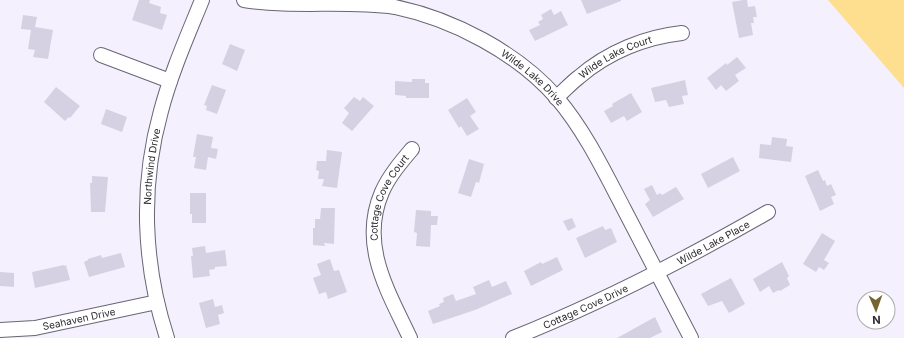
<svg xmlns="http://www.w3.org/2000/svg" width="904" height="338" font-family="Inter,sans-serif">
<rect width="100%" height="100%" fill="#f4f0fe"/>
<!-- green -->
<path fill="#fedf90" d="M828 0H904V88Z"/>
<!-- building -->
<path fill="#d6d1e2" d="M139 0H150L149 3 161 7 160 13 167 15 162 30 132 20Z
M581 0H621V1L587 14Z
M743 0H747L748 7 755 6 757 17H753L754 23H751L753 35 739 38 732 2Z
M551 9 554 15 561 11 568 25 535 41 529 30 540 25 538 22 543 19 541 15Z
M23 15 37 17 35 27 53 30 48 59 33 57 35 50 28 49 31 30 21 29Z
M230 44 245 50 237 71 222 64Z
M737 57 746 68 735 75 739 81 726 91 721 85 716 90 707 78 726 63 727 65Z
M412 79H425V83H429V98H406V96L395 95V81L412 82Z
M685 80 688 95 682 96 684 104 669 107 666 100 655 102 651 88Z
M212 85 226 90 217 114 206 110 207 106 204 105Z
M56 87 80 106 70 118 69 117 65 121 44 102Z
M631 93 642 112 627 121 624 116 611 123 604 111 613 106 612 104Z
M354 97 360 101 363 97 374 106 352 131 342 123 349 113 344 108Z
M467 98 476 112 470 116 479 129 467 136 461 126 459 128 448 110Z
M106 109 127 117 122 132 101 124Z
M197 134 213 137 211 148 218 149 216 159 208 157 206 170 194 168 196 157H193Z
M772 137 787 139 786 146 793 147 791 162 759 158 760 144 771 145Z
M327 150 342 152 337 188 322 186 324 179H318L319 171 316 170 317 161H326Z
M733 157 740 171 708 188 701 174Z
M469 159 484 164 479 183 476 182 471 197 458 193Z
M818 170 823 181 825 180 827 186 831 184 836 195 831 197 834 204 820 211 805 176Z
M92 176 108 177 105 212H91L90 183H92Z
M652 185 657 195 660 193 662 195 676 187 684 199 653 217 645 204 650 200 644 189Z
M190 193H206V223H192V214H190Z
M321 208H335L334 244 324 243 325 246 313 245V228H315V219H320Z
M416 210 431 211V216H438L437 225H431L430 247 416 246 417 233 414 232Z
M572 218 576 227 568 231 563 221Z
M603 226 605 230 611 228 617 242 585 258 576 238Z
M822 233 835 241 824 260 829 263 824 270 819 267 816 272 803 264Z
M205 246 206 253 225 250 227 266 215 267V269L209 270 210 276 193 278 191 256H193L192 248Z
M121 253 125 267 89 277 84 262 88 260V259L101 255 102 258Z
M557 257 563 270 531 286 524 271 541 262 542 264Z
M330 259 334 271 339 270 347 292 328 299 326 292 319 294 313 278 321 275 317 264Z
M782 262 789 276 787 278 790 285 780 291 779 290 773 293 769 286 760 292 753 279Z
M64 265V266L66 265 70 280 35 288 32 272Z
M0 272 14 273V287L0 286Z
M731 278 745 304 729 313 722 301 708 306 701 294Z
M489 280 492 287 506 281 512 294 475 310 433 324 428 311 440 306 439 304 444 302 443 298 453 294 456 301 476 294 473 287Z
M213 299 215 307 222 305 224 313 218 315 220 324 206 328 199 303Z
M655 317 662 332 650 338H617Z"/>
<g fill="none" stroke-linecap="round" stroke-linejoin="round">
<!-- street casing -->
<g stroke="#696574" stroke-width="16">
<g id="street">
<path id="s1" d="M244 0C294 8 345 0 395 7 453 19 518 53 557 98 585 131 604 171 624 209 646 252 669 295 691 338"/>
<path d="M101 55 170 81"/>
<path id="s2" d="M556 98C564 91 571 83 579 77 608 52 645 37 682 33"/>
<path id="s3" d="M0 330 35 328 157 302"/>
<path id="s4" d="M167 338C143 264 140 186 161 111 171 73 187 37 202 0"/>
<path id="s5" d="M410 338C388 291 359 245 382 192 389 176 401 162 412 149"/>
<path id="s6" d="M513 338C601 303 686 259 768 212"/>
</g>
</g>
<!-- street -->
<use href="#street" stroke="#fff" stroke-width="14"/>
</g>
<g text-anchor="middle" stroke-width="4" stroke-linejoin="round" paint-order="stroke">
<!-- street labels -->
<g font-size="10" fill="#2d2b32" stroke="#fff">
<text dy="4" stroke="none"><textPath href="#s2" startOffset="73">Wilde Lake Court</textPath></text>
<text dy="4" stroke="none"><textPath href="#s1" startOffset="308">Wilde Lake Drive</textPath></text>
<text dy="4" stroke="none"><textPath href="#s4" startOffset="174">Northwind Drive</textPath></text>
<text dy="4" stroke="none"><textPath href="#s5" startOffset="151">Cottage Cove Court</textPath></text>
<text dy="4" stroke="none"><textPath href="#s6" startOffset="222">Wilde Lake Place</textPath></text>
<text dy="4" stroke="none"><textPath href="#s6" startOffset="79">Cottage Cove Drive</textPath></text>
<text dy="4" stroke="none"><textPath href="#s3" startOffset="80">Seahaven Drive</textPath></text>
</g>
</g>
<!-- north arrow -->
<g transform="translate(876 310) rotate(178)"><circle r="19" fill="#ffffff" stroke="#abaaad"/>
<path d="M0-3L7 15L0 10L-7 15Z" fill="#766332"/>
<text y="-6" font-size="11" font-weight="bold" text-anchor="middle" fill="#2d2b32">N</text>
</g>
</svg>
